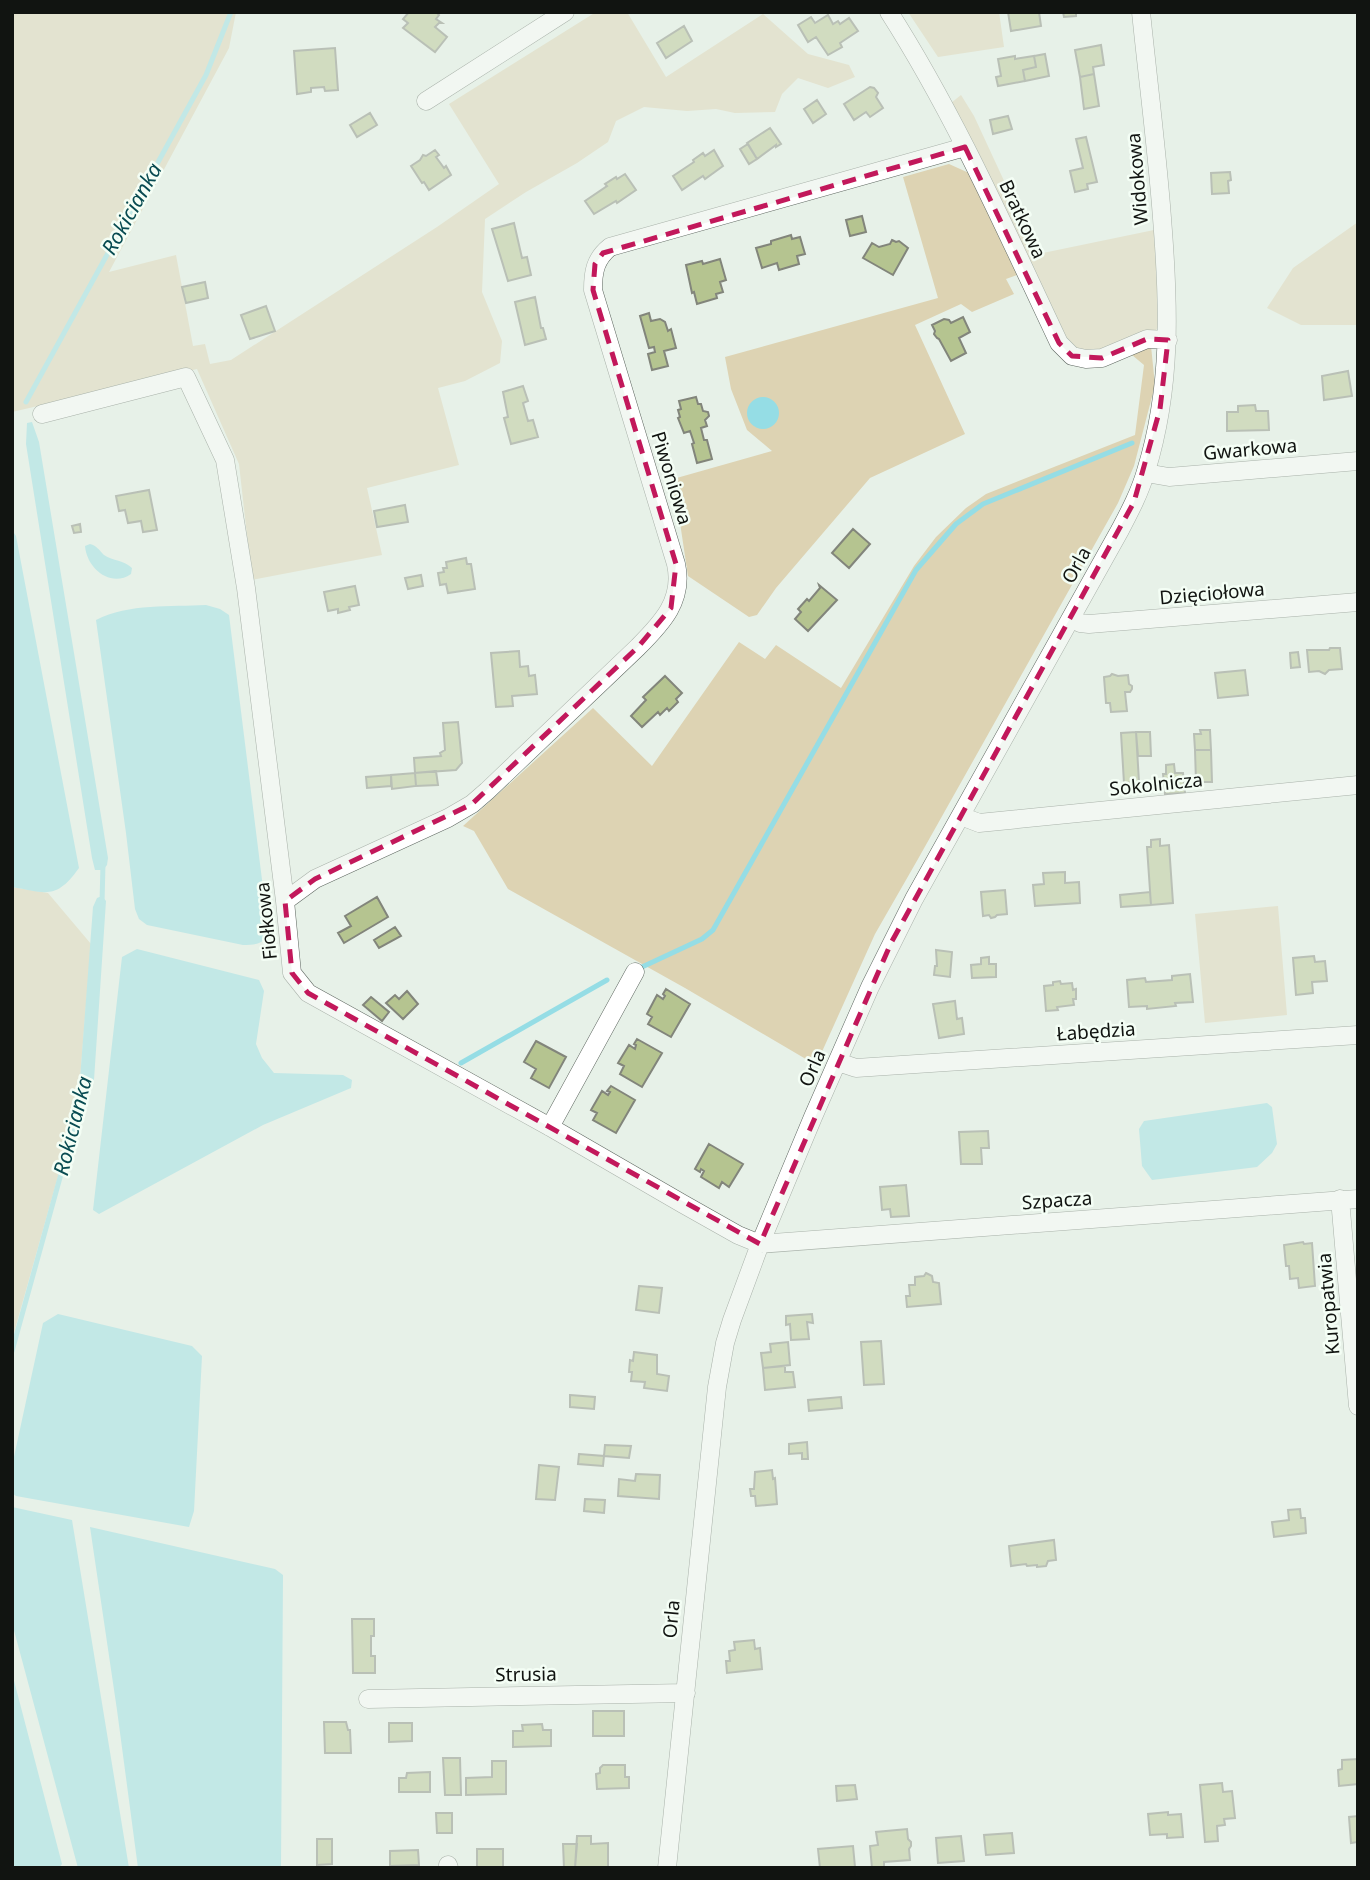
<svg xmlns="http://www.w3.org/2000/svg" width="1370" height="1880" font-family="'Noto Sans',sans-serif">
<rect width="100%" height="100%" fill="#e7f1e8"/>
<!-- green -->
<path fill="#ddd3b3" d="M12 12H236L229 48 109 272 176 255 193 346 205 344 210 364 231 360 437 227 499 184 449 104 596 12H627L666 77 763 14 808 54 849 65 855 77 828 88 798 78 782 94 775 112 735 113 716 109 687 111 644 107 616 121 608 142 577 163 526 192 485 219 482 292 502 341 500 363 465 381 438 388 459 465 367 488 382 555 252 580 239 464 197 369 12 412Z
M908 12H999L1004 47 938 57Z
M961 95 974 116 1038 254 1154 230 1160 324 1156 330 1135 334 1095 353 1070 347 1028 256 951 103Z
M949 164 969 173 1017 275 1006 279 1014 294 972 312 961 304 915 325 965 434 870 478 776 588 757 615 749 617 688 576 679 516 666 481 772 451 747 430 731 389 725 357 938 298 903 177Z
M1358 222V325H1301L1267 308 1293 268Z
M1151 346 1155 385 1134 466 1118 503 918 859 875 934 816 1065 685 988 508 889 474 831 463 826 593 708 652 766 739 642 765 659 776 645 841 688 914 566 936 537 966 508 986 494 1135 435 1144 365 1132 355Z
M12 887 48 893 91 944 80 1079 82 1084V1091L12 1340Z
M1278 906 1287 1015 1205 1023 1195 914Z"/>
<!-- water -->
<path fill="#95dde5" d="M747 413a16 16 0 1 1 32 0a16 16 0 1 1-32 0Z
M32 422 39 442 108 858 107 865 103 870H95L92 858 26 444 27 423Z
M12 530 16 536 79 868C56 900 47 893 12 887Z
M90 544C97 546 99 550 104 555 113 561 124 560 132 568L131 574C111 588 87 569 85 546Z
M206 605 220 609 229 615 268 928C267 943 258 945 243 945L147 925 139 919 135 909 126 833 96 620C129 603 171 607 206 605Z
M102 896 106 901 94 1080 91 1086 82 1084 80 1079 93 907 97 898Z
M137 949 259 980 264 991 256 1044 262 1058 274 1073 343 1075 352 1080 351 1088 263 1125 99 1214 93 1210 122 957Z
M1267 1103 1272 1107 1277 1144 1272 1153 1257 1167 1152 1180 1142 1166 1139 1129 1144 1121Z
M58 1314 192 1346 202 1356 194 1511 189 1527 16 1496 12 1493V1466L43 1323Z
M12 1507 72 1520 129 1868H78L12 1623Z
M90 1527 275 1569 283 1575 281 1868H138L117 1710Z
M12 1673 62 1864 59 1868H12Z"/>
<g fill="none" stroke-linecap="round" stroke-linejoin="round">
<!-- stream -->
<path stroke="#95dde5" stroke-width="5" d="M26 402 206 75 231 12
M102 903 103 864
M642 967 702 939 713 930 916 570 956 524 983 504 1132 443
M461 1063 607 980
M12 1351 87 1080"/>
</g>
<!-- building -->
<path fill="#b5c490" stroke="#82857b" stroke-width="2" d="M409 12H436L439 15 436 19 442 23H439L435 27 447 37 435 52 403 28 408 23 403 19Z
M1008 12H1039L1041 26 1011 31Z
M1063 12H1076V16L1064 17Z
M828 15 833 24 838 21 840 24 849 18 858 31 840 43 842 47 828 55 816 37 808 42 798 25 811 17 815 23Z
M684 26 692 41 666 58 657 43Z
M1101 45 1104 65 1093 67 1094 74 1080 77 1075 50Z
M335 48 338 90 325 91 324 87 311 88V92L297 94 294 51Z
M1045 54 1049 76 1025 81 1023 70 1036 67 1034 56Z
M1015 56V59L1034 56 1036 67 1023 70 1025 81 998 86 996 77 1001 76 998 59Z
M1094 74 1099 106 1084 109 1080 77Z
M870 87 874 88 878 93 876 97 883 108 870 117 866 112 854 120 844 104Z
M817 100 826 114 813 123 804 109Z
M370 113 377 125 357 137 350 125Z
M1008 116 1012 129 993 134 990 120Z
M770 128 781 144 776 147V145L757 159 747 143Z
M1086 137 1097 182 1087 184 1088 189 1075 192 1070 171 1083 168 1076 139Z
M748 144 757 159 749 164 740 149Z
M435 150 439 155 436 157 444 168 446 166 451 175 429 190 424 182 422 183 411 166 420 160 423 155 426 156Z
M714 150 723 166 705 179 703 176 682 190 673 176 694 162 693 160 703 153 705 156Z
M1230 172 1231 180 1228 181 1229 193 1212 194 1211 173Z
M625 174 636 190 617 203 616 201 594 214 585 201 607 186 605 184 616 177 617 179Z
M862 216 866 232 850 236 846 220Z
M514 223 522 258 527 257 531 275 508 281 492 229Z
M791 235 792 239 800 237 805 254 797 256 799 264 779 270 777 263 762 268 756 248 771 244V241Z
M892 240 896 242 899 241 908 248 893 275 863 258 872 243 879 247 890 244Z
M720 259 726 280 720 282 723 292 716 294 717 298 697 304 694 292 692 293 686 265 702 261 703 264Z
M205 282 208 298 186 303 182 287Z
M535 297 541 328H543L546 339 525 345 515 302Z
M266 306 275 331 250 339 241 315Z
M649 313 651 321 660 319 665 322 668 331 671 329 676 348 664 351 668 366 652 370 648 354 655 352 654 347 649 348 640 316Z
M963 317 970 332 959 338 966 353 951 361 939 339 937 338 934 334 935 331 932 325 944 319 949 320 951 323Z
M1348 371 1352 396 1324 400 1322 376Z
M523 386 528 401 523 403 528 421 533 420 538 437 511 444 504 418 508 417 503 392Z
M696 397 698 404H701L703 411 708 412 709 416 705 420 707 426 701 428 704 440H707L712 459 697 463 692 444 694 443 690 431 684 433 678 418 680 417 678 410 681 409 679 401Z
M1255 405 1256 411H1268L1269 430 1227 431V412H1238V406Z
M149 490 157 530 143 532 141 521 128 523 125 510 119 511 116 496Z
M405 505 408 522 377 527 374 511Z
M80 524 81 532 74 533 72 526Z
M853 529 870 544 849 568 832 553Z
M466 558 467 564H471L475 589 448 593 446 584 440 585 438 573 444 572 443 568H447L446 562Z
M421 575 423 586 408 589 405 578Z
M819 585 837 600 808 631 795 619 801 612 798 609 807 599 809 601 820 588Z
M355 586 359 605 349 607 350 610 338 613V609L328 611 324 592Z
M1330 648H1340L1342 669 1329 670 1325 674 1319 671 1309 672 1307 650H1329Z
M519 651 520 667 528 666 529 676 535 675 537 694 512 696 513 706 496 707 491 653Z
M1298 652 1300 667 1291 668 1290 653Z
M1245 670 1248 695 1218 698 1215 673Z
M1112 674 1118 676 1128 675 1129 684 1132 686V689L1130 692H1125L1127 711 1111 712 1110 703H1106L1104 677 1110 676Z
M665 676 682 693 676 699 678 702 669 711 667 708 660 715 658 712 642 727 631 716 646 700 643 697Z
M458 722 462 763 456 770 415 773 414 758 441 756 440 753 445 750 443 723Z
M1200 730H1210L1211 750H1195L1194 734H1201Z
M1136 732 1139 782 1124 783 1121 733Z
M1136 732H1150L1151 756H1138Z
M1195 750H1211L1212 782H1196Z
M1174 764 1175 773H1183L1185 793 1165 794 1163 774H1166V765Z
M436 771 438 785 416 786 415 773Z
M415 773 416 786 392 789 391 775Z
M391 775V786L367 788 366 777Z
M1160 839V846L1169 845 1173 903 1151 905 1147 847H1151V840Z
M1065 872V883L1079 882 1080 903 1035 906 1033 885 1044 884 1043 873Z
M1005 890 1007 914 997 915 995 917 991 918 989 915 983 916 981 892Z
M1150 892 1151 905 1121 907 1120 895Z
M377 897 388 917 344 943 338 933 351 926 345 916Z
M395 927 401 936 379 948 374 940Z
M936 950 952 952 950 977 934 975 935 966H937Z
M1314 956 1315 962 1325 961 1327 981 1312 982 1313 993 1296 995 1293 958Z
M989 957V964H996V977L972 978 971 965 981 964V958Z
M1190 974 1193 1002 1175 1003 1176 1006 1147 1009V1006L1129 1007 1127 980 1145 978 1146 982 1172 980V976Z
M1060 981 1061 984 1072 983 1073 990 1076 989V999H1073L1074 1005 1057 1007 1058 1010 1046 1011 1044 986 1053 985V982Z
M666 989 690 1004 671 1037 648 1024 652 1017 647 1014 657 995 663 999 665 996 663 994Z
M407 991 418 1004 403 1019 386 1003 395 995 399 999Z
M371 997 389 1012 382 1021 363 1005Z
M955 1001 957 1019 962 1018 964 1034 939 1038 933 1004Z
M637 1039 662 1053 642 1087 620 1074 624 1066 618 1063 629 1045 635 1049 636 1045 634 1044Z
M536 1041 566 1057 549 1088 531 1078 536 1069 524 1062Z
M611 1086 635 1100 616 1133 593 1120 597 1113 591 1110 602 1091 608 1095 610 1092 607 1091Z
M988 1131 989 1148H981L982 1164H961L959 1132Z
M709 1144 743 1164 729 1187 722 1182 719 1188 701 1177 704 1171 701 1169 700 1172 695 1169Z
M906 1185 909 1216 891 1217 890 1209 882 1210 880 1187Z
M1303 1242 1304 1244 1312 1243 1315 1286 1299 1288 1298 1278 1290 1279 1289 1266H1286L1284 1245Z
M926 1273 932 1276 933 1282 939 1283 941 1304 907 1307 906 1296H910L909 1285H915V1277L924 1276Z
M639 1286 662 1288 659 1313 636 1310Z
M812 1314 813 1323 807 1322 809 1339 791 1340 790 1324 786 1325V1316Z
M881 1341 884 1384 864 1385 861 1342Z
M788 1342 790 1365 763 1368 761 1353 771 1352 770 1344Z
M634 1352 657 1355V1374L669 1376 667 1391 644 1388 645 1382 631 1381 632 1372H629L630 1360 633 1361Z
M785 1366V1372H793L795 1387 765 1390 763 1368Z
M570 1395 595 1397 594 1409 570 1407Z
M841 1397 842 1408 809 1411 808 1400Z
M807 1442 808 1459H802V1453L789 1454V1444Z
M605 1445 631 1446 629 1458 604 1456Z
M579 1454 604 1456 603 1466 578 1464Z
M539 1465 559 1467 555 1500 536 1499Z
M772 1470 773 1479 775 1478 777 1504 756 1506 755 1496H751L750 1489H754L755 1472Z
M636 1474 660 1475 659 1499 618 1496 619 1479 635 1481Z
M585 1499 605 1500 604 1513 584 1511Z
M1300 1509 1301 1518H1305L1306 1533 1274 1537 1272 1522 1289 1520 1288 1510Z
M1054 1540 1056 1560 1048 1561 1046 1566 1037 1567V1565L1027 1566 1026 1564 1011 1566 1009 1546Z
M352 1619H374V1636H371V1656H375V1673H353Z
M754 1640 755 1649 760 1648 762 1669 727 1673 726 1661H730L729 1651 735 1650 734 1642Z
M593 1711H624V1736H593Z
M324 1722H346L348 1730H350L351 1753H325Z
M389 1723H412V1741L389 1742Z
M542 1724 543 1730H551V1746L513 1747V1731H523L522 1725Z
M443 1758H460L461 1795H445Z
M1358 1759V1784L1339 1786 1338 1770 1342 1769V1760Z
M492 1761H506V1794L466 1795V1778L492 1777Z
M603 1765H625V1777H629V1788L597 1789 596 1774 600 1773V1768Z
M430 1772V1792H399V1778H406L407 1773Z
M1222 1783 1223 1792 1232 1791 1235 1818 1224 1819 1225 1825 1217 1826 1218 1841 1205 1842 1200 1785Z
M855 1785 857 1799 837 1801 836 1786Z
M1168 1812V1815L1181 1814 1183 1837 1167 1838V1834L1150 1835 1148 1814Z
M436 1813H452V1833H437Z
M1358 1816V1842L1351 1843 1349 1817Z
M907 1829 908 1839 911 1842V1846L909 1849 910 1860 884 1862V1868H872L870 1846 878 1845 876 1832Z
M1012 1833 1014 1853 986 1855 984 1835Z
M577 1836H591V1844L608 1843V1867L575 1868Z
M961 1836 964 1861 938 1863 936 1838Z
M317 1839H332V1864L317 1865Z
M563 1844H577L575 1868H564Z
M853 1846 855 1867 820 1868 818 1849Z
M477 1849H503V1868H477Z
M418 1850 419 1865 390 1866V1851Z"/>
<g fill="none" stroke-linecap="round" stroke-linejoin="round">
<!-- minor casing -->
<g stroke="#5e6760" stroke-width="19">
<path id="minor" d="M889 12C956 117 1006 231 1059 343L1072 356 1086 359 1102 358 1147 339 1168 340
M426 101 565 12
M42 414 186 377 225 460 246 588 285 901 292 973 308 993 550 1127 683 1204 738 1235 760 1244 1358 1199
M1146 473 1169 477 1358 461
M1071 618 1080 623 1089 624 1358 602
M961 816 979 823 1358 785
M285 901 315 879 448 818 472 804 487 791 638 647C662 623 684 600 676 564L593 290C593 272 595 259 610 247L965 147
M838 1062 856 1068 1358 1035
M550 1127 635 972
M1340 1199 1358 1406
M368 1699 686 1693
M448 1865 449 1868
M667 1868 717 1387 725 1343 732 1320 760 1244 813 1117 870 987 914 899 1120 530C1130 511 1140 492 1146 471 1172 387 1169 305 1162 218 1157 150 1148 81 1141 12"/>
</g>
<!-- minor -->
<use href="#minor" stroke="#fff" stroke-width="18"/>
</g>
<!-- marked area -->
<path d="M0 0H1370V1880H0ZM965 147 1059 343 1072 356 1102 358 1147 339 1168 340 1160 409 1134 502 891 943 760 1244 308 993 292 973 285 901 315 879 472 804 638 647 671 608 676 564 593 290 595 264 603 253Z" fill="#e7f1e8" fill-opacity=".55" fill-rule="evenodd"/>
<path fill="none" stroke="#c2185b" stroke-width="5" stroke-dasharray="14 9" stroke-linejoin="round" d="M965 147 1059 343 1072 356 1102 358 1147 339 1168 340 1160 409 1134 502 891 943 760 1244 308 993 292 973 285 901 315 879 472 804 638 647 671 608 676 564 593 290 595 264 603 253Z"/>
<g text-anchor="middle" stroke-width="5" stroke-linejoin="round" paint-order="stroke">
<!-- street labels -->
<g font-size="19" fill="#111411" stroke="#f4fef5">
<text transform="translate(1137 179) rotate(-95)" y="7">Widokowa</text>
<text transform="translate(1023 219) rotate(65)" y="7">Bratkowa</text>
<text transform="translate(1250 449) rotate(-5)" y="7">Gwarkowa</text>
<text transform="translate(672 478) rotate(73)" y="7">Piwoniowa</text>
<text transform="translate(1076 565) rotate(-61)" y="7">Orla</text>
<text transform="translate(1212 593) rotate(-5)" y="7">Dzięciołowa</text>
<text transform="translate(1156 784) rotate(-6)" y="7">Sokolnicza</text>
<text transform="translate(266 921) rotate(-96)" y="7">Fiołkowa</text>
<text transform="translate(1096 1031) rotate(-4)" y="7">Łabędzia</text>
<text transform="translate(812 1068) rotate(-66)" y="7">Orla</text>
<text transform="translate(1057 1200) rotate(-4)" y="7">Szpacza</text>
<text transform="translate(1328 1304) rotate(-95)" y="7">Kuropatwia</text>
<text transform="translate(671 1619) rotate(-85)" y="7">Orla</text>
<text transform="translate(526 1674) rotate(-1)" y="7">Strusia</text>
</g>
<!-- water labels -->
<g font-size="21" font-style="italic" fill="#084b51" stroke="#f4fef5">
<text transform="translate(132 209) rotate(-61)" y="7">Rokicianka</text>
<text transform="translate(73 1126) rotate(-76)" y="7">Rokicianka</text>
</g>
</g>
<!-- border -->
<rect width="1370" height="1880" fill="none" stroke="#111411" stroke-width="28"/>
</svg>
